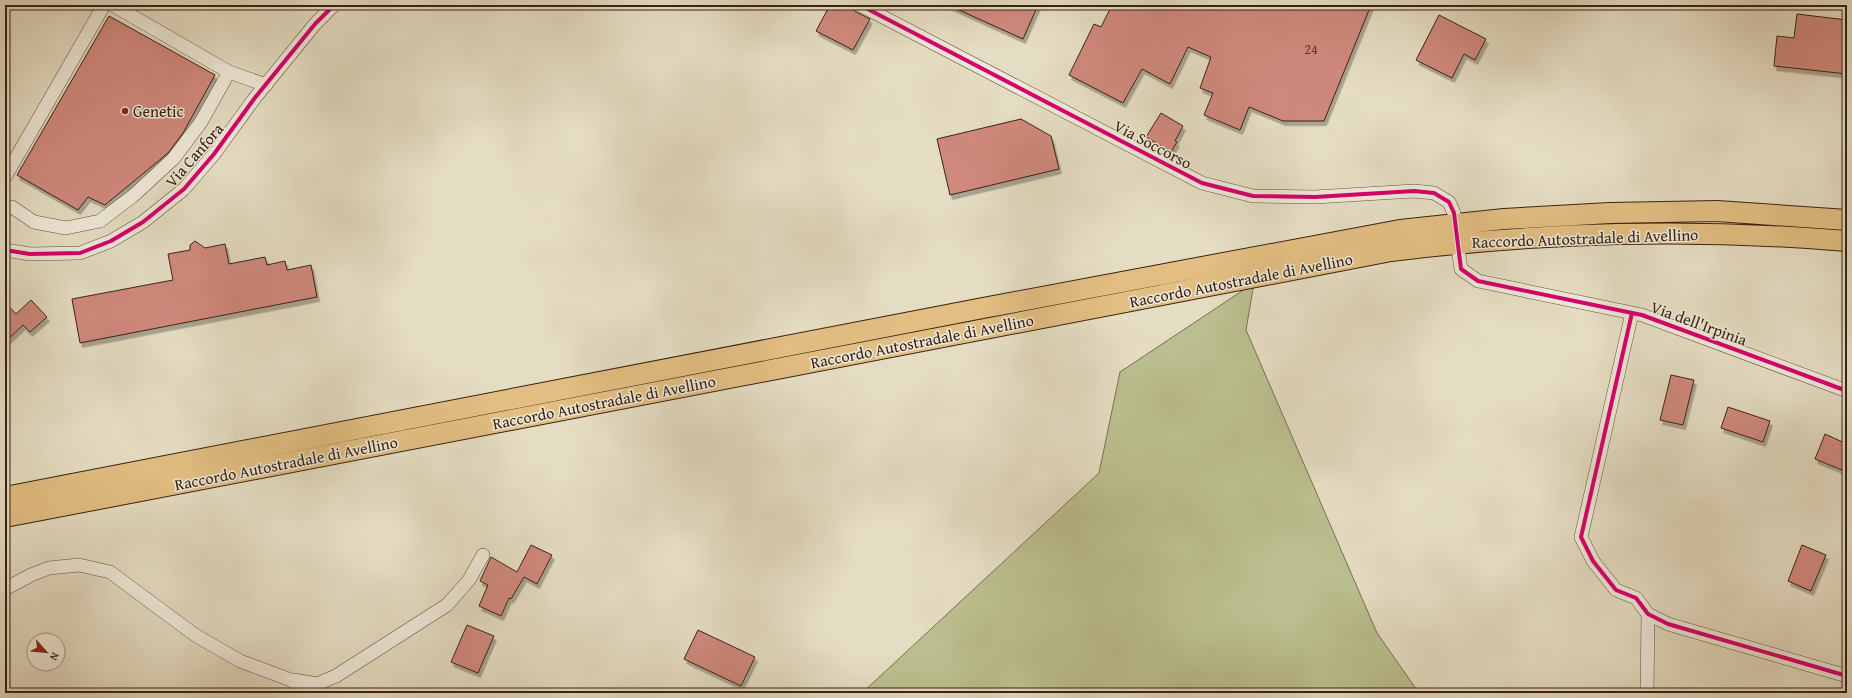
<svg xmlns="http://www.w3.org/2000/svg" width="1852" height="698" font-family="'Gentium Book Plus',serif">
<defs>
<filter id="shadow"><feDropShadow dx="2.5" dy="4.5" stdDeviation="0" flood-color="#0004"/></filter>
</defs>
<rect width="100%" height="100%" fill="#e5ddc3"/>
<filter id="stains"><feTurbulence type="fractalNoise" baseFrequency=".005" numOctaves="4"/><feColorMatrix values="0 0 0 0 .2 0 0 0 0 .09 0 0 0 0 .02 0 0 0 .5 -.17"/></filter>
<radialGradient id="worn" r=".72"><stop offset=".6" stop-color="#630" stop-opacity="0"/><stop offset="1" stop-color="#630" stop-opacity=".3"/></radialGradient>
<!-- green -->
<path fill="#bbbf8f" stroke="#7a7052" d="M1254 283 1246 330 1377 633 1419 693H862L1099 473 1120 372Z"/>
<!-- building -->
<path fill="#d0897d" stroke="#392114" filter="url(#shadow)" d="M830 5H849L856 12 870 19 853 50 816 31Z
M948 5H1038L1023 39Z
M1112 5H1371L1324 121H1283L1249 107 1240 130 1204 115 1213 93 1200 88 1211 57 1188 47 1170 84 1142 69 1123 103 1069 75 1094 24 1101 27Z
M1797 14 1847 20V74L1774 66 1777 36 1794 38Z
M1439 15 1486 39 1475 60 1464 54 1452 78 1416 60Z
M109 16 215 75 183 133 168 153 105 205 88 197 78 210 17 175Z
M1161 113 1183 126 1175 141 1177 142 1171 152 1146 137Z
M1021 119 1051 136 1059 169 950 195 937 139Z
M195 241 205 248 225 244 229 264 265 257 267 265 285 261 287 270 311 265 317 297 80 343 72 299 173 280 168 254 190 250V245Z
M31 300 47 317 30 332 23 325 5 342V302L16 314Z
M1671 375 1694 380 1683 425 1660 420Z
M1728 407 1770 421 1763 442 1721 428Z
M1825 434 1847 444V472L1815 459Z
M531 545 552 555 537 584 524 577 511 599 509 598 501 616 479 606 488 585 480 581 491 557 517 572Z
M1802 545 1826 555 1811 591 1788 581Z
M467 625 494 636 478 673 451 662Z
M698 630 755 657 741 686 684 659Z"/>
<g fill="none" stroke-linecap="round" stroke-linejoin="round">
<!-- minor casing -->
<g stroke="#645040" stroke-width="14">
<path id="minor" d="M860 5 1202 183 1253 196 1315 197 1414 191 1434 193 1449 202 1454 213
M229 72 266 85
M5 177 104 5
M5 207H12L34 222 66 228 100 221 133 196 174 158 201 122 229 72 113 5
M5 250 30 254 80 253 111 241 143 222 184 189 214 154 254 99 315 24 334 5
M1459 255 1461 269 1478 281 1642 315 1847 391
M1632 313 1581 537 1593 561 1616 590 1636 598 1648 614 1668 624 1847 676
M5 589 31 575 49 568 79 565 110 572 195 635 240 661 291 680 308 693
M293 680 317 684 336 676 447 605 469 580 483 555
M1647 693 1648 614"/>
</g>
<!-- highway casing -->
<g stroke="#392114" stroke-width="22">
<path id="highway" d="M5 497 983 308 1400 230 1504 219 1610 213 1717 211 1847 220
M5 517 1391 251C1546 232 1691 228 1847 241"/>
</g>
<!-- minor -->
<use href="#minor" stroke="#eee9d8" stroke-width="13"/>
<!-- highway -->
<use href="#highway" stroke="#e2be82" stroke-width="20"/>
<!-- cycleway casing -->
<g stroke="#eee9d8" stroke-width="6">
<path id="cycleway" d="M860 5 1202 183 1253 196 1315 197 1414 191 1434 193 1449 202 1454 213 1461 269 1478 281 1642 315 1847 391
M5 250 30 254 80 253 111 241 143 222 184 189 214 154 254 99 315 24 334 5
M1632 313 1581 537 1593 561 1616 590 1636 598 1648 614 1668 624 1847 676"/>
</g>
<!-- cycleway -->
<use href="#cycleway" stroke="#d6006c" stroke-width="4"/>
</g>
<!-- markers -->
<circle fill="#8f2418" stroke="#eee9d8" stroke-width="1.5" cx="125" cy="111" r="4"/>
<g text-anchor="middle" stroke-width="3" stroke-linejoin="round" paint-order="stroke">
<!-- number labels -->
<g font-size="14" fill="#5f3b2e">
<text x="1311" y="54">24</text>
</g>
<!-- poi labels -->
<g font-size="16" fill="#392114" stroke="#eee9d8" text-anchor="start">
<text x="133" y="117">Genetic</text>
</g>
<!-- street labels -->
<g font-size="16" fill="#392114" stroke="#eee9d8">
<text transform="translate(1153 144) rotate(28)" y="6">Via Soccorso</text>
<text transform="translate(194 155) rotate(-49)" y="6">Via Canfora</text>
<text transform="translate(1585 238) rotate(-2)" y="6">Raccordo Autostradale di Avellino</text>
<text transform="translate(1241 280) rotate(-11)" y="6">Raccordo Autostradale di Avellino</text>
<text transform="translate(1699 323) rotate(20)" y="6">Via dell'Irpinia</text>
<text transform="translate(922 341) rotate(-11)" y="6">Raccordo Autostradale di Avellino</text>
<text transform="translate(604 402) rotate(-11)" y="6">Raccordo Autostradale di Avellino</text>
<text transform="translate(286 463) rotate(-11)" y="6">Raccordo Autostradale di Avellino</text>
</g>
</g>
<!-- margin -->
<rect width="1852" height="698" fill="none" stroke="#e5ddc3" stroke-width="20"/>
<rect x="6" y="6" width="1840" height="686" fill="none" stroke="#392114" stroke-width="2"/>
<rect x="10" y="10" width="1832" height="678" fill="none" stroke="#392114"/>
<!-- north arrow -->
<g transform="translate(46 652) rotate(117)"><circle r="19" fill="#eee9d8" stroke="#a6998a"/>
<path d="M0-3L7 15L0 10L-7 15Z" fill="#8f2418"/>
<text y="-6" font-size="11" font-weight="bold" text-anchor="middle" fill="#392114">N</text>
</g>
<rect width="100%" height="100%" filter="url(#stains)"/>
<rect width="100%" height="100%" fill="url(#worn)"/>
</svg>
